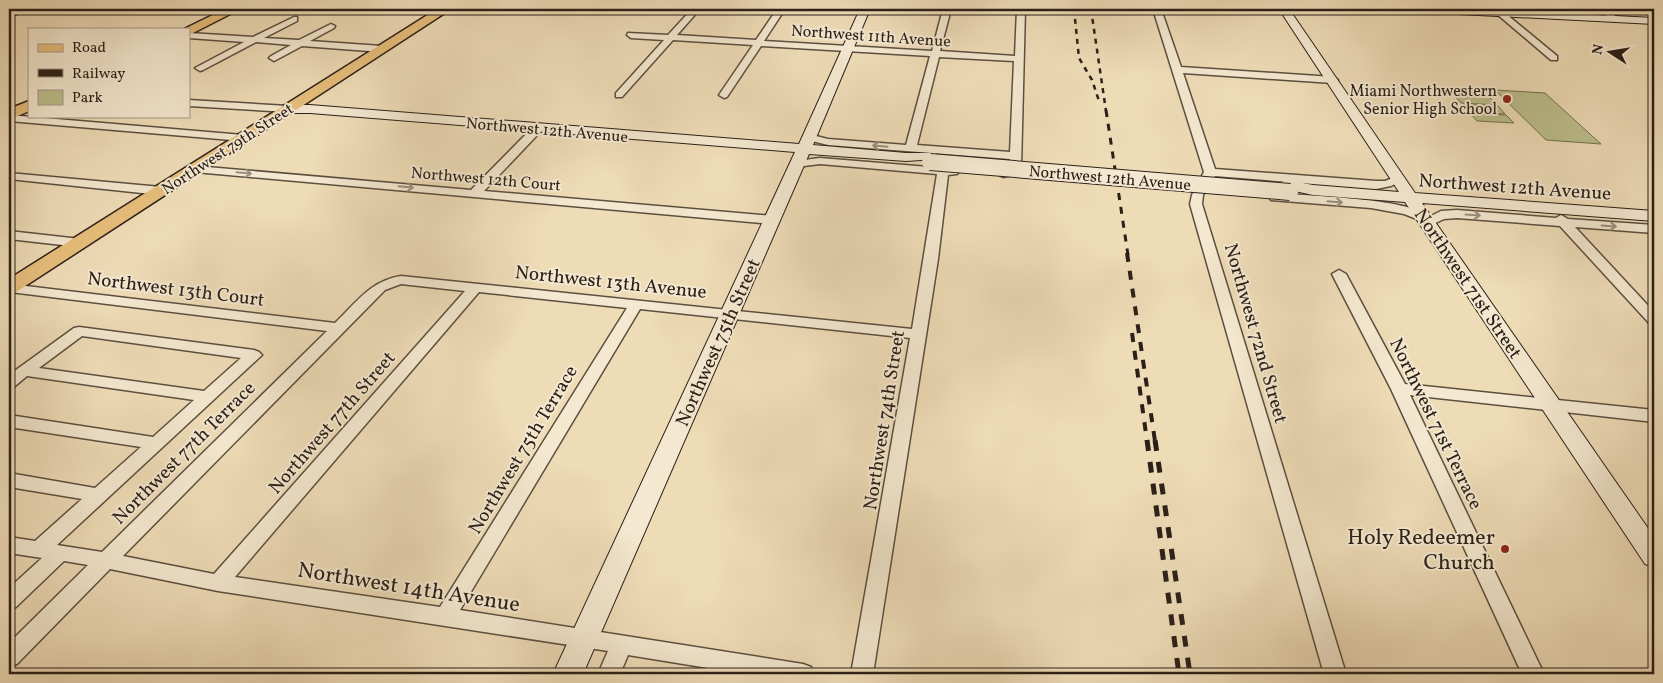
<svg xmlns="http://www.w3.org/2000/svg" width="1663" height="683" font-family="Vollkorn,serif">
<rect width="100%" height="100%" fill="#eedcb7"/>
<filter id="stains"><feTurbulence type="fractalNoise" baseFrequency=".004" numOctaves="4"/><feColorMatrix values="0 0 0 0 .2 0 0 0 0 .09 0 0 0 0 .02 0 0 0 .5 -.17"/></filter>
<radialGradient id="worn" r=".72"><stop offset=".6" stop-color="#630" stop-opacity="0"/><stop offset="1" stop-color="#630" stop-opacity=".3"/></radialGradient>
<!-- green -->
<path fill="#bcbf8c" stroke="#747052" d="M1495 90 1545 93 1601 144 1546 140Z
M1454 95 1489 97 1497 105 1461 103Z
M1463 104 1498 106 1505 114 1469 112Z
M1470 113 1506 115 1514 123 1477 121Z"/>
<g fill="none" stroke-linecap="round" stroke-linejoin="round">
<!-- street casing -->
<g stroke="#5c4f40" stroke-width="3">
<path id="street" d="M18 9H29L9 17V12Z
M692 9H700L677 35 756 40 777 9H785L764 41 932 51 943 9H951L940 51 1015 56 1017 9H1025L1021 168 1013 175 1003 177 997 174 1009 167 1010 159 828 145 804 139 803 137 808 134 828 139 906 145 930 56 761 46 727 97 724 98 719 95 753 45 673 40 622 97H616V93L664 40 631 38 627 35 628 33 668 35ZM939 57 1014 61 1010 152 917 145Z
M1153 9H1161L1181 67 1333 77 1338 80 1333 83 1183 73 1215 169 1376 181H1385L1398 176 1404 179 1391 186 1376 189 1215 176 1203 195 1202 204 1346 674H1324L1190 204 1192 195 1204 172Z
M1491 9H1500L1557 56V60H1551Z
M1596 9H1605L1620 19 1613 21Z
M294 17H297V21L264 38 299 40 331 24 335 26 334 28 310 41 382 46 386 49 382 52 302 46 274 61 269 58 271 56 291 45 256 42 203 70 200 71 195 68 244 42 189 38V33L253 37Z
M189 100 288 106 293 109 288 112 189 106Z
M9 115 243 135 248 138 243 141 9 121Z
M538 125 543 128 542 130 484 191 773 216 779 220 773 224 195 172 189 169 195 166 471 190 534 126Z
M820 158 953 169 959 172 957 174 948 175 938 259 873 674H851L910 338 640 309 460 610 803 664 811 667 814 674H745L628 655 620 674H598L608 651 218 591 110 569 17 664 9 667V643L88 565 64 561 16 607 9 610V588L42 558 9 553V537L35 541 82 499 9 487V473L95 488 141 447 9 427V415L153 437 194 400 27 376 15 386 9 387V375L74 328 79 327 254 350 259 352 262 355 57 545 102 552 327 331 10 292 9 284 335 323C357 302 370 281 401 276L912 329 937 174 820 164 796 167 790 164 796 161ZM401 284 465 291 214 574 123 556 385 290ZM479 292 627 308 440 607 235 577ZM82 336 241 358 204 391 39 368Z
M9 173 161 187 167 191 161 195 9 179Z
M1275 193C1304 196 1411 198 1429 217L1441 211 1457 210 1556 218 1561 215 1568 219 1654 225V233L1575 227 1654 312V324L1649 323 1560 226 1457 218 1444 219 1427 227 1423 226 1421 223 1422 221 1404 214 1371 208 1271 200 1269 197 1271 194Z
M9 231 80 239 86 243 80 247 9 239Z
M1339 270 1346 274 1405 384 1654 410V422L1410 395 1544 674H1522L1391 389 1332 274Z"/>
</g>
<!-- secondary casing -->
<g stroke="#2b2019" stroke-width="2">
<path id="secondary" d="M860 9H870L813 145 906 153H936L938 156 936 159 906 161 809 154 583 674H553L795 152 310 113H288L281 109 288 105H310L799 144Z
M1279 9H1289L1415 193 1654 211V221L1422 203 1654 537V567L1645 564 1405 202 1313 195 1281 188 1279 185 1281 182 1287 180 1313 185 1399 192Z
M1415 9H1478L1654 18V24L1420 12Z"/>
</g>
<!-- primary casing -->
<g stroke="#2b2019" stroke-width="3">
<path id="primary" d="M225 9H240L193 33 189 34V29H184Z
M437 9H451L16 292 9 294V279Z
M29 101V111L9 120V109Z"/>
</g>
<!-- street -->
<use href="#street" fill="#f4e8d0" fill-rule="evenodd"/>
<!-- secondary -->
<use href="#secondary" fill="#f4e8d0" fill-rule="evenodd"/>
<!-- primary -->
<use href="#primary" fill="#e7be7c" fill-rule="evenodd"/>
<!-- rail-far3 -->
<path stroke="#2b2019" stroke-width="2.5" stroke-dasharray="5 5" stroke-linecap="butt" d="M1074 9 1079 58 1092 80 1099 101
M1091 9 1106 111"/>
<!-- rail-far2 -->
<path stroke="#2b2019" stroke-width="3" stroke-dasharray="7 7" stroke-linecap="butt" d="M1106 110 1128 255"/>
<!-- rail-far1 -->
<path stroke="#2b2019" stroke-width="4" stroke-dasharray="9 9" stroke-linecap="butt" d="M1127 253 1155 441
M1132 333 1147 441"/>
<!-- rail -->
<path stroke="#2b2019" stroke-width="5" stroke-dasharray="11 11" stroke-linecap="butt" d="M1147 440 1179 674
M1155 440 1190 674"/>
<!-- secondary-bridge casing -->
<g stroke="#2b2019" stroke-width="18" stroke-linecap="butt">
<path id="secondary-bridge" d="M930 162 1290 192"/>
</g>
<!-- secondary-bridge -->
<use href="#secondary-bridge" stroke="#f4e8d0" stroke-width="16"/>
</g>
<!-- one-way arrows -->
<defs><path id="oneway-shaft" d="M-6 0H5M1.5-3L5.5 0L1.5 3" fill="none" stroke-width="1.6" stroke-linecap="round" stroke-linejoin="round" transform="scale(1.25)"/></defs>
<g stroke="#9a8e7e">
<use href="#oneway-shaft" transform="translate(880 146) rotate(-175)"/>
<use href="#oneway-shaft" transform="translate(244 173) rotate(5)"/>
<use href="#oneway-shaft" transform="translate(406 187) rotate(5)"/>
<use href="#oneway-shaft" transform="translate(1335 202) rotate(5)"/>
<use href="#oneway-shaft" transform="translate(1473 215) rotate(4)"/>
<use href="#oneway-shaft" transform="translate(1609 226) rotate(4)"/>
</g>
<!-- markers -->
<g fill="#8f2418" stroke="#f4e8d0" stroke-width="2">
<circle cx="1507" cy="99" r="5"/>
<circle cx="1505" cy="549" r="5"/>
</g>
<g text-anchor="middle" stroke-width="4" stroke-linejoin="round" paint-order="stroke">
<!-- far-street labels -->
<g font-size="16" fill="#2b2019" stroke="#f4e8d0">
<text transform="translate(871 35) rotate(4)" y="6">Northwest 11th Avenue</text>
<text transform="translate(547 129) rotate(5)" y="6">Northwest 12th Avenue</text>
<text transform="translate(227 148) rotate(-33)" y="6">Northwest 79th Street</text>
<text transform="translate(1110 177) rotate(5)" y="6">Northwest 12th Avenue</text>
<text transform="translate(486 178) rotate(5)" y="6">Northwest 12th Court</text>
</g>
<!-- far-poi labels -->
<g font-size="16" fill="#2b2019" stroke="#f4e8d0" text-anchor="end">
<text x="1497" y="96">Miami Northwestern<tspan x="1497" dy="18">Senior High School</tspan></text>
</g>
<!-- street labels -->
<g font-size="19" fill="#2b2019" stroke="#f4e8d0">
<text transform="translate(1515 186) rotate(4)" y="7">Northwest 12th Avenue</text>
<text transform="translate(611 281) rotate(6)" y="7">Northwest 13th Avenue</text>
<text transform="translate(1469 283) rotate(56)" y="7">Northwest 71st Street</text>
<text transform="translate(176 288) rotate(7)" y="7">Northwest 13th Court</text>
<text transform="translate(1257 333) rotate(74)" y="7">Northwest 72nd Street</text>
<text transform="translate(717 342) rotate(-66)" y="7">Northwest 75th Street</text>
<text transform="translate(883 420) rotate(-81)" y="7">Northwest 74th Street</text>
<text transform="translate(331 422) rotate(-49)" y="7">Northwest 77th Street</text>
<text transform="translate(1437 423) rotate(64)" y="7">Northwest 71st Terrace</text>
<text transform="translate(522 449) rotate(-59)" y="7">Northwest 75th Terrace</text>
<text transform="translate(183 452) rotate(-45)" y="7">Northwest 77th Terrace</text>
</g>
<!-- near-poi labels -->
<g font-size="22" fill="#2b2019" stroke="#f4e8d0" text-anchor="end">
<text x="1495" y="544">Holy Redeemer<tspan x="1495" dy="25">Church</tspan></text>
</g>
<!-- near-street labels -->
<g font-size="22" fill="#2b2019" stroke="#f4e8d0">
<text transform="translate(409 586) rotate(9)" y="8">Northwest 14th Avenue</text>
</g>
</g>
<!-- margin -->
<rect width="1663" height="683" fill="none" stroke="#eedcb7" stroke-width="30"/>
<rect x="10" y="10" width="1643" height="663" fill="none" stroke="#2b2019" stroke-width="2.5"/>
<rect x="15" y="15" width="1633" height="653" fill="none" stroke="#2b2019"/>
<!-- legend -->
<rect x="28" y="28" width="162" height="90" fill="#f4e8d0" stroke="#a49887"/>
<rect x="38" y="44" width="25" height="8" fill="#e7be7c" stroke="#a49887"/>
<text x="72" y="52" font-size="15" fill="#2b2019">Road</text>
<rect x="38" y="69" width="25" height="8" fill="#2b2019" stroke="#a49887"/>
<text x="72" y="78" font-size="15" fill="#2b2019">Railway</text>
<rect x="38" y="90" width="25" height="15" fill="#bcbf8c" stroke="#a49887"/>
<text x="72" y="102" font-size="15" fill="#2b2019">Park</text>
<!-- north arrow -->
<g transform="translate(1610 52) rotate(282)" stroke="#f4e8d0" stroke-width="4" paint-order="stroke">
<path d="M0-4L9 19L0 12L-9 19Z" fill="#2b2019"/>
<text y="-8" font-size="14" font-weight="bold" text-anchor="middle" fill="#2b2019">N</text>
</g>
<rect width="100%" height="100%" filter="url(#stains)"/>
<rect width="100%" height="100%" fill="url(#worn)"/>
</svg>
